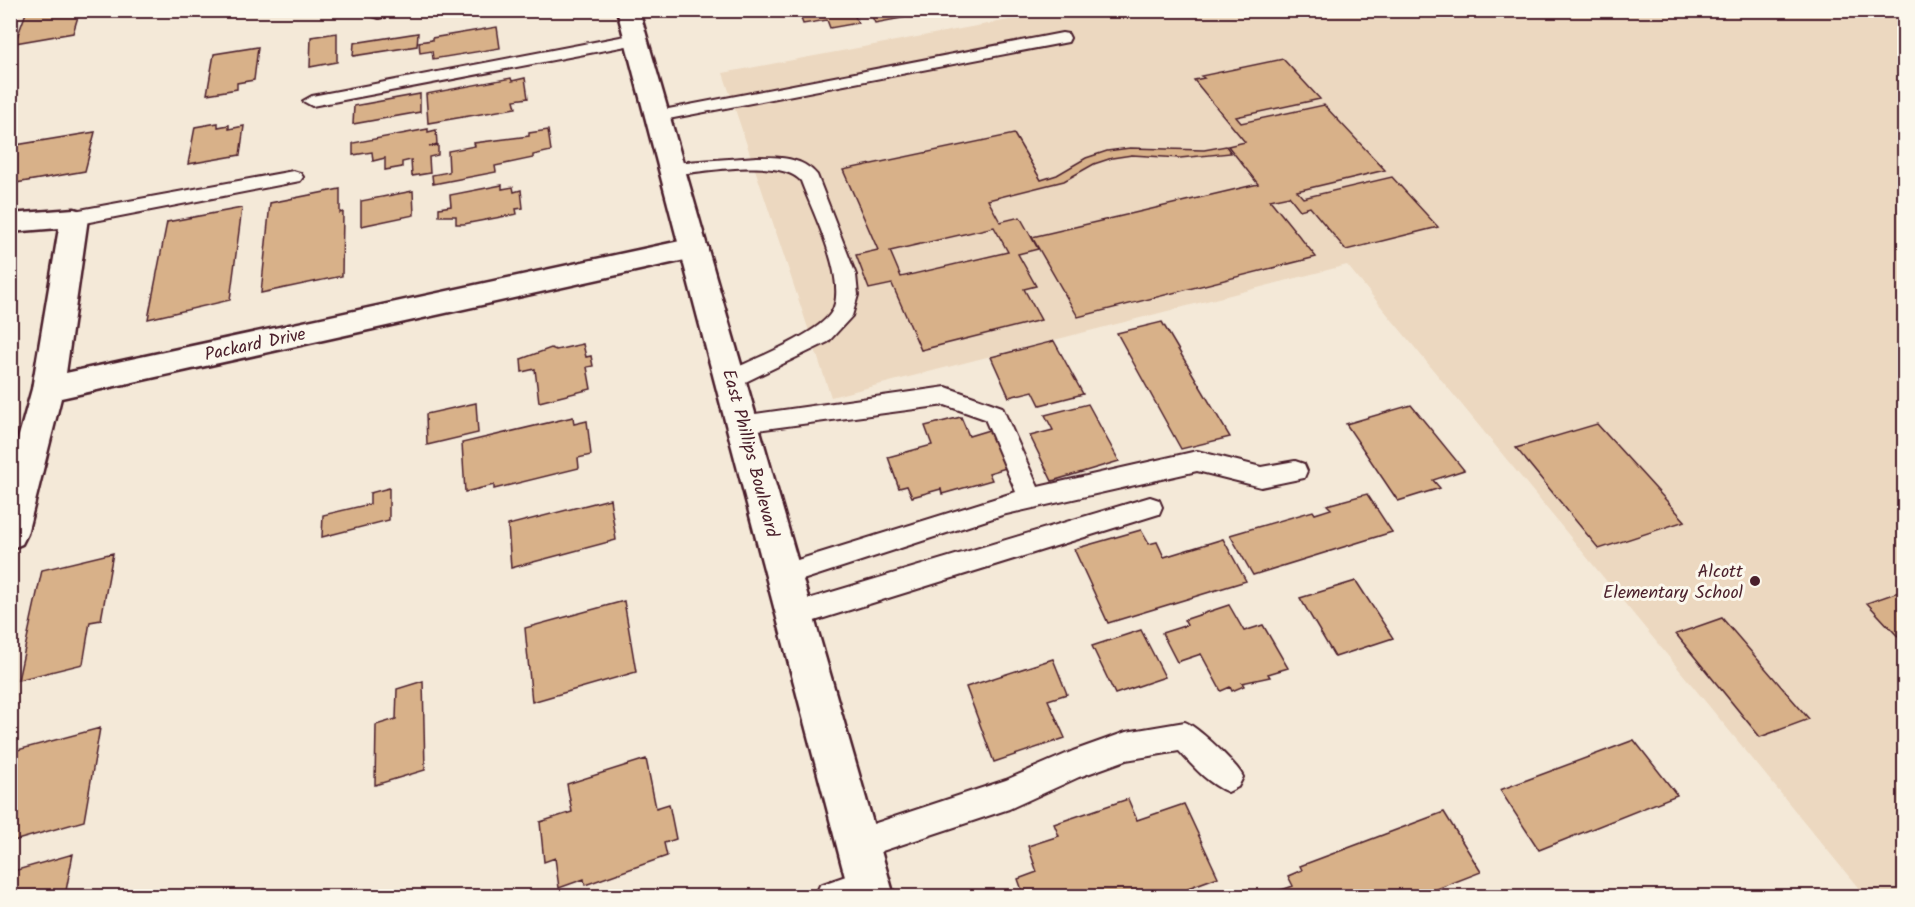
<svg xmlns="http://www.w3.org/2000/svg" width="1915" height="907" font-family="Kalam,sans-serif">
<rect width="100%" height="100%" fill="#f4e9d8"/>
<filter id="ink" filterUnits="userSpaceOnUse"><feTurbulence type="fractalNoise" baseFrequency=".0167" numOctaves="2"/><feDisplacementMap in="SourceGraphic" scale="12" xChannelSelector="R" yChannelSelector="G"/><feConvolveMatrix kernelMatrix="1 2 1 2 8 2 1 2 1" color-interpolation-filters="sRGB"/></filter>
<g filter="url(#ink)">
<!-- built -->
<path fill="#ecd8c0" d="M1058 11H1904V896H1865L1347 265 831 397 723 73Z"/>
<!-- building -->
<path fill="#d8b189" stroke="#4a1f2b" stroke-width="1.5" fill-rule="evenodd" d="M27 10H80L73 33 15 43Z
M798 10H852L858 23 830 28 827 20 803 24Z
M869 10H928L929 13 875 23Z
M497 27 500 48 433 59 432 51 420 53 419 42 432 40V38Z
M337 33V62L310 67 311 37Z
M418 33 417 46 353 56 354 43Z
M258 47 254 80 237 83V89L207 94 214 54Z
M1283 59 1320 99 1236 117 1241 123 1324 105 1385 170 1297 191 1303 198 1392 177 1438 227 1346 250 1310 207 1300 210 1289 196 1270 200 1316 257 1078 317 1032 237 1258 184 1228 146 1245 142 1194 80 1204 78 1201 76Z
M511 78 512 81 525 78 528 98 514 100 516 108 428 123 426 94Z
M420 94V112L353 124 354 106Z
M218 123V127L229 125V129L244 126 240 155 188 164 195 127Z
M428 129V132L436 130 437 144 429 147 438 145V155L429 157 430 173 412 176 411 160 402 162V167L385 170V158L373 161 372 152 353 155V143Z
M548 130 551 151 533 155V158L495 166 496 172 433 184 432 175 449 172 448 151 475 146 474 143 529 136V133Z
M95 132 85 171 10 184V146Z
M1014 134 1041 180 1057 175 1086 158 1107 151 1130 148 1204 150 1226 146 1231 153 1180 158 1132 155 1112 158 1094 164 1064 181 988 200 1000 222 1020 217 1038 249 1018 254 1036 286 1024 289 1041 320 921 350 892 284 869 289 856 255 878 250 843 170ZM994 227 1008 252 901 277 890 251Z
M502 185V189L513 187 514 192 521 190 523 208 516 209 517 214 464 224H456V216H439V208L451 206 450 195Z
M340 189V213L343 212 342 276 261 293 270 203Z
M413 191 414 215 361 226V201Z
M242 208 230 300 148 319 167 222Z
M1162 322 1230 437 1181 449 1117 333Z
M1054 341 1083 394 1040 405 1033 391 1009 397 991 357Z
M583 344 586 357 591 356 593 366 587 367 591 389 539 402 535 369 522 372 521 359 551 348 556 350Z
M476 403 478 433 427 445 426 414Z
M1088 404 1119 461 1052 481 1030 436 1053 430 1045 415Z
M1411 405 1464 470 1433 480 1440 488 1398 501 1346 424Z
M573 417 574 424 587 421 591 455 578 458 579 468 494 489V485L465 492 462 443Z
M961 417 969 436 989 430 1006 468 989 473 992 480 942 494 941 489 912 497 907 486 899 488 888 457 932 445 925 426Z
M1597 424 1685 521 1599 549 1516 448Z
M389 488V520L322 537 323 515 370 504V493Z
M1367 494 1392 532 1253 575 1230 535 1313 511 1315 514 1331 509 1327 505Z
M610 499 616 540 511 568 508 525Z
M1141 530 1149 544 1157 542 1164 557 1223 539 1246 581 1108 623 1074 549Z
M113 553 101 620 90 622 83 664 18 680 42 570Z
M1356 581 1393 638 1335 657 1300 598Z
M1904 590V643L1867 603Z
M624 601 636 672 532 702 525 628Z
M1229 605 1244 631 1263 625 1288 668 1268 674 1270 677 1242 683 1244 686 1232 691 1230 687 1221 691 1201 654 1177 662 1162 633 1187 625 1184 620Z
M1722 618 1809 719 1760 737 1676 634Z
M1141 630 1165 677 1115 694 1092 646Z
M1053 659 1067 694 1048 700 1065 738 994 762 966 687Z
M423 681 425 770 375 785 376 725 396 719 397 689Z
M100 728 84 821 10 842V752Z
M1634 740 1677 795 1539 850 1500 790Z
M646 759 656 808 669 804 676 839 664 843 667 856 585 885 584 879 559 888 555 858 544 862 540 822 572 812 567 784Z
M1128 799 1137 820 1184 804 1218 877 1188 888 1190 891 1175 896H1024L1018 879 1037 872 1028 846 1059 836 1054 824Z
M1444 812 1481 872 1419 896H1264L1293 886 1288 876 1302 870 1300 866Z
M73 854 65 896H10V872Z"/>
<g fill="none" stroke-linecap="round" stroke-linejoin="round">
<!-- service casing -->
<g stroke="#4a1f2b" stroke-width="4">
<path id="service" d="M373 10H400L398 13 379 18 373 16Z
M1062 33 1068 34 1070 38 1068 42 658 121 649 116 658 111Z
M636 34 642 35 644 39 642 43 312 106 303 101 312 96Z
M757 157C779 157 802 157 817 175L856 275 858 295 852 316 828 342 731 389 723 386 720 380 723 374C749 361 816 336 831 313 850 284 812 211 801 181 781 157 701 172 672 175L665 173 662 169 665 165 672 163Z
M293 171 300 173 303 177 300 181 74 225 67 223 64 218 67 213 74 211Z
M946 387 1002 407 1038 487 1197 451 1261 467 1295 461 1304 464 1307 471 1304 478 1261 487 1197 471 1002 515 784 586 775 583 771 575 775 567 1016 492 985 419 945 405 742 432 734 429 730 423 734 417Z
M1150 497 1159 500 1162 507 1159 514 795 627 786 623 782 615 786 607 795 603Z
M1185 722C1198 727 1238 765 1243 777L1238 787 1228 792C1207 783 1194 767 1179 751L1126 760 1079 777 1009 809 858 859 847 855 843 844 847 833 858 829 1006 780 1073 751 1126 732Z
M869 868 880 873 885 884 880 895 815 896 820 885Z"/>
</g>
<!-- minor casing -->
<g stroke="#4a1f2b" stroke-width="5">
<path id="minor" d="M74 209 84 212 88 218 66 373 694 238 704 241 708 248 704 255 694 258 61 398 27 534 22 544 10 549V468L32 389 59 228 10 232V214Z"/>
</g>
<!-- tertiary casing -->
<g stroke="#4a1f2b" stroke-width="5">
<path id="tertiary" d="M617 10H639L894 896H850Z"/>
</g>
<!-- service -->
<use href="#service" fill="#fbf7ec" fill-rule="evenodd"/>
<!-- minor -->
<use href="#minor" fill="#fbf7ec" fill-rule="evenodd"/>
<!-- tertiary -->
<use href="#tertiary" fill="#fbf7ec" fill-rule="evenodd"/>
</g>
</g>
<!-- markers -->
<circle fill="#4a1f2b" stroke="#fbf7ec" stroke-width="2" cx="1755" cy="581" r="6"/>
<g text-anchor="middle" stroke-width="6" stroke-linejoin="round" paint-order="stroke">
<!-- street labels -->
<g font-size="18" fill="#4a1f2b" stroke="#fbf7ec">
<text transform="translate(255 344) rotate(-12)" y="6">Packard Drive</text>
<text transform="translate(751 453) rotate(75)" y="6">East Phillips Boulevard</text>
</g>
<!-- poi labels -->
<g font-size="18" fill="#4a1f2b" stroke="#fbf7ec" text-anchor="end">
<text x="1743" y="577">Alcott<tspan x="1743" dy="21">Elementary School</tspan></text>
</g>
</g>
<!-- margin -->
<rect width="1915" height="907" fill="none" stroke="#fbf7ec" stroke-width="36"/>
<rect x="18" y="18" width="1879" height="871" fill="none" stroke="#4a1f2b" stroke-width="2" filter="url(#ink)"/>
</svg>
